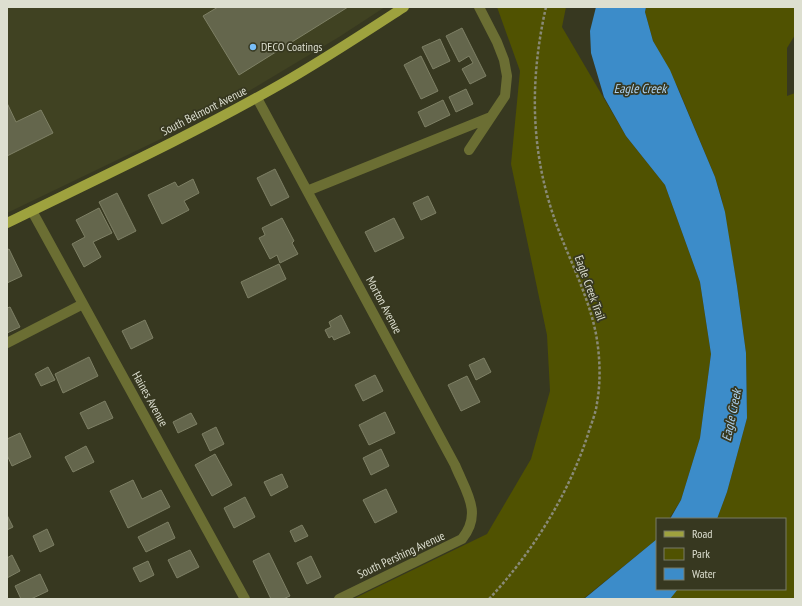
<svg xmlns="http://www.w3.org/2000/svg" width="802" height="606" font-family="'PT Sans Narrow',sans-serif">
<rect width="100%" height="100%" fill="#373820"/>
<!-- built -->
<path fill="#404222" d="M7 7H385L339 37 249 91 169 135 7 213Z"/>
<!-- green -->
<path fill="#505201" d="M497 7H566L562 27 626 136 665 185 700 282 711 354 700 438 681 500 669 519H657L656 540 583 599H353L487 534 531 459 550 391 547 335 511 164 520 71Z
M646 7H795V35L787 48V96L795 93V599H668L677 589H785V519H717L727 492 747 418 746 353 737 286 722 200 715 177 678 88 653 41 645 12Z"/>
<!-- water -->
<path fill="#3c8cc9" d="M596 7H646L645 12 653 41 670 70 715 177 725 212 737 286 746 353 747 418 727 492 717 519H670L681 500 700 438 711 354 700 282 665 185 626 136 604 97 591 53 590 31Z
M657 539V589H678L670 599H584Z"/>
<!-- building -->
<path fill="#64664c" stroke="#7e8065" d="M218 7H348L239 75 203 16Z
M462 28 486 76 470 84 462 69 473 63 469 56 459 62 446 36Z
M440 39 450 61 433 69 422 47Z
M421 56 438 91 421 99 404 65Z
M466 89 473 104 456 112 449 97Z
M443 100 450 115 425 127 418 112Z
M7 103 16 122 41 110 53 133 7 156Z
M275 169 289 197 271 206 257 178Z
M193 179 199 193 184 201 189 210 162 224 148 195 175 182 178 187Z
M117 193 136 231 118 240 99 202Z
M428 196 436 213 421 220 413 203Z
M99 208 112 233 93 242 101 257 84 267 72 244 85 237 76 220Z
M282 218 294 241 292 243 298 254 280 263 277 255 270 259 259 238 265 235 262 228Z
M394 218 404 238 375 252 365 232Z
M9 249 22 276 7 283V250Z
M279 264 286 279 248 298 241 282Z
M10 307 20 327 7 333V308Z
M341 315 350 333 334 340 332 336 329 338 325 330 331 327 329 322Z
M145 320 153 338 131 349 122 331Z
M89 357 98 376 63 393 55 374Z
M484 358 491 372 476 380 469 365Z
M48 367 55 380 41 386 35 374Z
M375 375 383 391 363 401 355 385Z
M467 376 480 402 461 411 448 385Z
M105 401 113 418 88 429 80 413Z
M385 412 395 433 369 445 359 425Z
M191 413 197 424 178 433 173 422Z
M216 427 224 444 210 451 202 434Z
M20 433 31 457 12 466 7 455V439Z
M86 446 94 462 73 472 65 457Z
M381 449 389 466 371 475 363 458Z
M215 454 232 485 212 496 195 465Z
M282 474 288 487 271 496 264 482Z
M133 480 142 499 161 490 170 507 128 528 110 491Z
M386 489 397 512 375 523 363 500Z
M245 497 255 517 234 528 224 508Z
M7 515 13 527 7 530Z
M168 522 175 538 146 552 138 537Z
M302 525 308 536 295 542 290 531Z
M47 529 54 545 40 552 33 536Z
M190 550 199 567 177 578 168 560Z
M269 553 290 596 283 599H271L253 561Z
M12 555 20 571 7 578V558Z
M311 556 321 577 307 584 297 563Z
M148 561 154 575 140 582 133 568Z
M40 574 48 591 31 599H21L15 586Z"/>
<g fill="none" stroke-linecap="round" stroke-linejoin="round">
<!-- path -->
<path stroke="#898a77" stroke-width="2.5" stroke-dasharray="3 2" stroke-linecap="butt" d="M489 599C533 552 570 492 589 431 592 422 596 412 597 403 601 381 600 356 596 334 587 289 563 249 550 205 530 140 531 73 546 7"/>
<!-- minor -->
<path stroke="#6b6e33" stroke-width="10" d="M257 98 455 465C466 492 483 513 462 539L339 599
M469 150 505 96 507 76 504 60 497 42 479 7
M307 191 491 117
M32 211 245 599
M7 343 83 304"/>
<!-- major -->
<path stroke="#9ea23e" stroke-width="10" d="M7 223C99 178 192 135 281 84 323 60 364 33 404 7"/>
</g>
<!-- markers -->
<circle fill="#79bff8" stroke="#373820" stroke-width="1.5" cx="253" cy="47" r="4"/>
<g text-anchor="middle" stroke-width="3.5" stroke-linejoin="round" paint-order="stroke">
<!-- poi labels -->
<g font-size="12" fill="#dddfd0" stroke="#373820" text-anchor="start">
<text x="261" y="51">DECO Coatings</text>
</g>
<!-- street labels -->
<g font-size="12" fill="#dddfd0" stroke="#373820">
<text transform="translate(204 111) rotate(-27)" y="4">South Belmont Avenue</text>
<text transform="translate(590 288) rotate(70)" y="4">Eagle Creek Trail</text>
<text transform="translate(384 305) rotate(62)" y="4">Morton Avenue</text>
<text transform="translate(150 399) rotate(61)" y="4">Haines Avenue</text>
<text transform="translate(401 555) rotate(-25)" y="4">South Pershing Avenue</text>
</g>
<!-- water labels -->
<g font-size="13" font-style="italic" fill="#acd1f1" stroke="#373820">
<text x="640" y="93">Eagle Creek</text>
<text transform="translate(731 415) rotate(-78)" y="5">Eagle Creek</text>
</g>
</g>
<!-- border -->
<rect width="802" height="606" fill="none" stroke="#dddfd0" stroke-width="16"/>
<!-- legend -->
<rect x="656" y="518" width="130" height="72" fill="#373820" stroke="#797b66"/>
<rect x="664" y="531" width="20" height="6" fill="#9ea23e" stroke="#797b66"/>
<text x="692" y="538" font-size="12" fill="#dddfd0">Road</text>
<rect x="664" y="548" width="20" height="12" fill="#505201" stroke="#797b66"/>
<text x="692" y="558" font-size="12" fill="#dddfd0">Park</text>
<rect x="664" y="568" width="20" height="12" fill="#3c8cc9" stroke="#797b66"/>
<text x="692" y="578" font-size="12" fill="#dddfd0">Water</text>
</svg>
